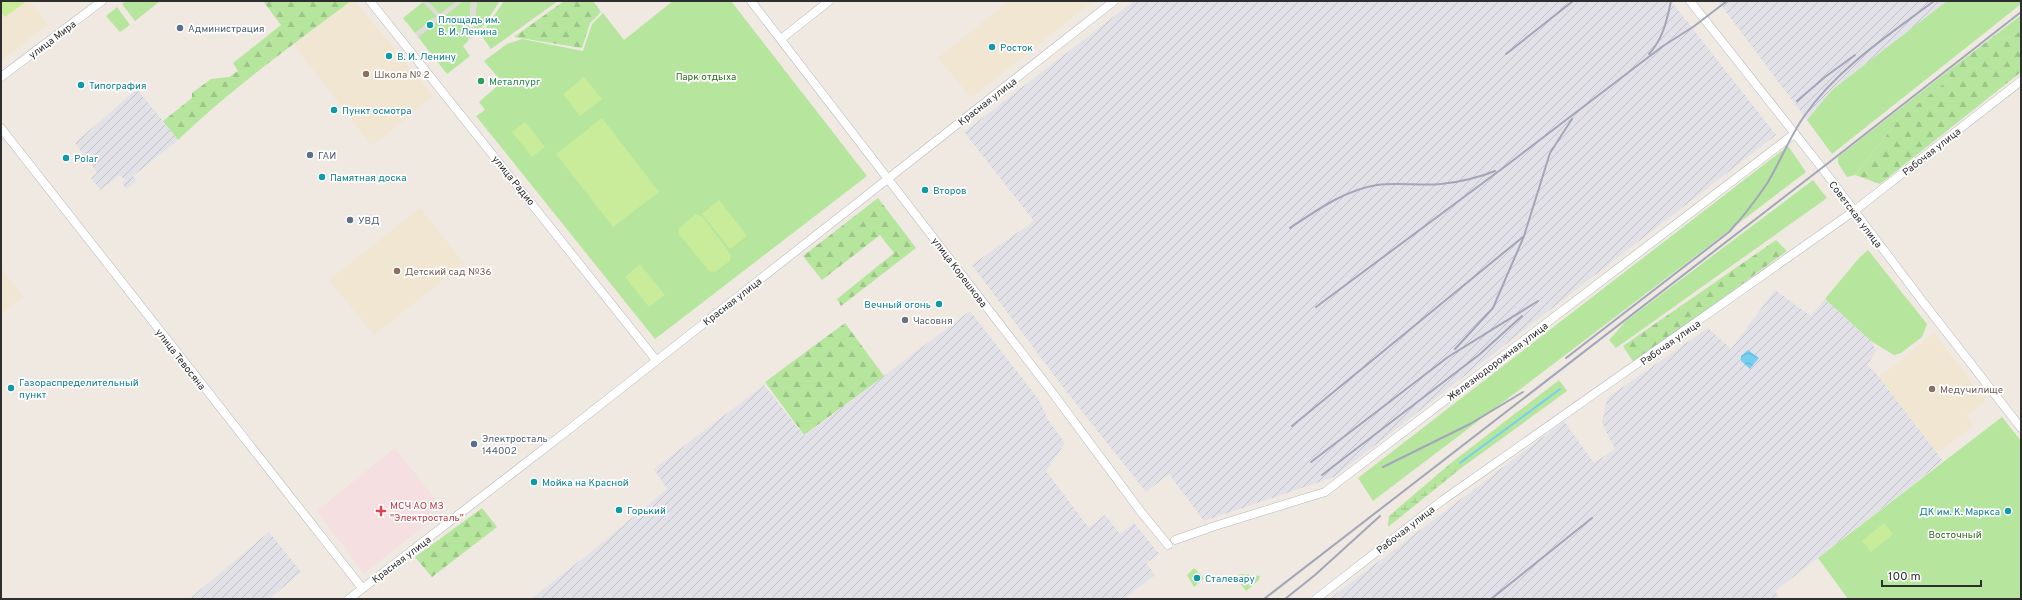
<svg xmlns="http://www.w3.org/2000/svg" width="2022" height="600" font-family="Overpass,sans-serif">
<defs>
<pattern id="industrial-furrows" width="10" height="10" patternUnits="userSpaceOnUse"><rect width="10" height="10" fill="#e3e1e8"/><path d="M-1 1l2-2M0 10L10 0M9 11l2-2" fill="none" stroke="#c3c1c7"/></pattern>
<pattern id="forest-firs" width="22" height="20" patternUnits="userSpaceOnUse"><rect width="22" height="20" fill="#b6e59e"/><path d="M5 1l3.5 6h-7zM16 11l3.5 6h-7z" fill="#9dc588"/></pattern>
<pattern id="wetland-marsh" width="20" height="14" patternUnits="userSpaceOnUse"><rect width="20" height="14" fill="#b6e59e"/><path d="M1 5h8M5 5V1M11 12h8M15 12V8" fill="none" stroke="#9dc588"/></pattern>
<pattern id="water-waves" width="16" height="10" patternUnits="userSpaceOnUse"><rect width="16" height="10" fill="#75cff0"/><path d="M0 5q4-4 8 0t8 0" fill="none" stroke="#66b2ce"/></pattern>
</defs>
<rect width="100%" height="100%" fill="#efe9e1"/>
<!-- industrial -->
<path fill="url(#industrial-furrows)" d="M1134 1H1671L1776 135 1334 477 1204 521 1169 474 1146 492 1062 386 972 265 1034 221 964 132Z
M1718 1H1947L1832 91 1807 120Z
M137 89 178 140 133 176 137 181 126 189 122 183 125 180 120 175 100 190 91 178 97 173 75 143Z
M1775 290 1811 316 1825 299 1871 341 1876 351 1867 365 1875 372 1943 461 1775 591 1780 599H1329L1564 421 1594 463 1615 449 1602 423 1607 398 1708 328 1731 349Z
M970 311 1039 400 1048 420 1065 443 1046 471 1089 528 1105 515 1120 534 1134 523 1159 554 1146 563 1155 575 1124 599H531L591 552 667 489 654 469 764 385 804 436Z
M269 532 301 572 269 599H189Z"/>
<!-- education -->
<path fill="#f0e6d1" d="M1 1H29L48 24 1 61Z
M351 1H355L433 96 372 146 293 44Z
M1009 1H1093L971 98 938 58Z
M420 208 464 263 374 335 329 280Z
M1 268 23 297 1 314Z
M1934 333 1986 401 1966 415 1974 426 1937 453 1879 377Z"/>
<!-- medical -->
<path fill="#f5dfe0" d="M395 448 444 511 364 573 317 511Z"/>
<!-- green -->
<path fill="#b6e59e" d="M126 1H160L135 21 122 4Z
M427 1H457L440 14Z
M463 1H471L468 41 463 46 470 56 447 74 418 37Z
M477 1H500L477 35 473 37Z
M504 1H558L491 49 481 35Z
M673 1H731L867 176 655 339 476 116 485 110 479 102 502 82 484 61 507 44 522 39 583 51 592 24 603 13 624 40Z
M1947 1H2021V4L1832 154 1807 120 1832 90Z
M423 2 437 16 415 33 403 18Z
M117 7 130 25 120 32 106 16Z
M2021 15V31L2004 40 1994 36Z
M1947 72 1951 78 1901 117 1855 175 1847 177 1838 163V157Z
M1788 146 1806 172 1373 501 1358 478Z
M1813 180 1827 198 1616 348 1609 340 1626 321Z
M1868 250 1927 324 1922 337 1901 353 1894 355 1871 341 1825 299 1859 258Z
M1559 380 1567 391 1460 469 1459 463H1451Z
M2002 417 2021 441V599H1848L1818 558Z
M1194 568 1204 578 1194 587 1187 575Z"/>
<!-- forest -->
<path fill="url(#forest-firs)" d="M263 1H351C292 45 231 89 178 140L163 121 192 98V93L211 79 229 77 238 71 233 63 281 25Z
M564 1H593L601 12 590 23 582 48 514 37Z
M2021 31V72L1880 184 1855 175 1901 117 1951 78 1947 72 1994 36 2004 40Z
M878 198 916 248 841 306 837 299 894 253 880 235 822 280 803 256Z
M1776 240 1787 251 1634 363 1623 346Z
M845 323 884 376 804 435 765 382Z
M482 508 497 527 432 577 415 557Z
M1240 574 1260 576 1259 580 1246 591 1236 578Z"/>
<!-- wetland -->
<path fill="url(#wetland-marsh)" d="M1451 463H1460V469L1388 527 1389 516Z"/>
<!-- pitch -->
<path fill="#c9ec9a" d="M1 1H24L25 2 5 17 1 12Z
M584 77 602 99 580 116 563 94Z
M602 118 659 192 613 227 556 154Z
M525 122 545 147 532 157 512 132Z
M719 200 747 236 730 249 702 214Z
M696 214 703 217 731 255 730 261 715 272 709 271 679 234V228Z
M640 264 665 295 649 307 625 277Z
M1884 523 1893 534 1871 552 1862 541Z"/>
<!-- plaza -->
<path fill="#dfdcd8" d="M424 1H427L440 14 457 1H463L418 37 415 33 437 16 423 2Z
M471 1H477L473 37 468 41Z"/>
<!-- water -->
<path fill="url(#water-waves)" d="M1748 350 1759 358 1750 369 1741 361V356Z"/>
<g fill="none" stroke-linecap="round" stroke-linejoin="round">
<!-- stream -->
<path stroke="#75cff0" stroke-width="2" d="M1460 463 1560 389"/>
<!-- secondary casing -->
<g stroke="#b4b7c1" stroke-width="9">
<path id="secondary" d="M370 1 656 360
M751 1 1049 388 1141 512 1168 545
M1690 1 1822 168 1923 302 2021 428
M781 39 829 1
M1 77 102 1
M1 128 362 588
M1175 540 1215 526 1325 492 1794 134
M349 599 567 431 1114 1
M1316 599 1443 500 1854 211 2021 81"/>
</g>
<!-- secondary -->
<use href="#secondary" stroke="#fff" stroke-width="8"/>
<!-- rail -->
<path stroke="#a3a6b8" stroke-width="2" d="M1506 54 1573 1
M1649 54C1663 39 1667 20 1671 1
M1797 101 1825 77 1855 55
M1290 228C1317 210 1345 190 1377 185 1398 182 1420 186 1441 184 1459 182 1478 178 1495 171
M1316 307 1507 165 1663 46 1693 27 1727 1
M1455 349 1493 308 1524 236 1550 153 1572 119
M1566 358 1729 232C1743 217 1756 200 1768 182 1781 160 1790 136 1805 115 1838 68 1889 35 1934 1
M1292 426 1524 236
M1311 462 1448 357 1538 301
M1383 467 1470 424 1523 392
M1322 475 1480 354 1522 316
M1264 599 1827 164 2021 12
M1285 599 1315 575 1380 516
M1491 599 1592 518"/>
</g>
<!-- markers -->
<g fill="#0f9aa8" stroke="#fff" stroke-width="1.5">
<circle cx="430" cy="25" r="4"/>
<circle cx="992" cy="47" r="4"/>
<circle cx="389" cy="56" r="4"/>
<circle cx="81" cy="85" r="4"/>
<circle cx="334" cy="110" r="4"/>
<circle cx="66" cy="158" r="4"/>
<circle cx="322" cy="177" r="4"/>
<circle cx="925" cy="190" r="4"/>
<circle cx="939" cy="304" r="4"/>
<circle cx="11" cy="388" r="4"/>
<circle cx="534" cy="482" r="4"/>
<circle cx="619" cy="510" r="4"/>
<circle cx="2008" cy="511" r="4"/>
<circle cx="1197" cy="578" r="4"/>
</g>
<g fill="#5c6f8a" stroke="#fff" stroke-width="1.5">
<circle cx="180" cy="28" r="4"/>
<circle cx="310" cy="155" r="4"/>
<circle cx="350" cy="220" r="4"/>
<circle cx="474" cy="444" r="4"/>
</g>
<g fill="#8d6e63" stroke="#fff" stroke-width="1.5">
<circle cx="366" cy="74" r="4"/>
<circle cx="397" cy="271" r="4"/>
<circle cx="1932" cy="389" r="4"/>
</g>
<circle fill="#2e9e5b" stroke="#fff" stroke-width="1.5" cx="481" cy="81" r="4"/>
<circle fill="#6b7280" stroke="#fff" stroke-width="1.5" cx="905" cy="320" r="4"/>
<path fill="#e0444e" stroke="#fff" stroke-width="1.5" d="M379 505h4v4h4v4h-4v4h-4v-4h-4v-4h4z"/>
<g text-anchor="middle" stroke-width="3.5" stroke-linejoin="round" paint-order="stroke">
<!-- culture labels -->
<g font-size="10" fill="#0d838f" stroke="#fff" text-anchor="start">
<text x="438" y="23">Площадь им.<tspan x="438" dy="12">В. И. Ленина</tspan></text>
<text x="1000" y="51">Росток</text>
<text x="397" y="60">В. И. Ленину</text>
<text x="89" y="89">Типография</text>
<text x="342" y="114">Пункт осмотра</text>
<text x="74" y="162">Polar</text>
<text x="330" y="181">Памятная доска</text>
<text x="933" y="194">Второв</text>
<text x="931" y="308" text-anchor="end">Вечный огонь</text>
<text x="19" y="386">Газораспределительный<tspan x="19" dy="12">пункт</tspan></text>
<text x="542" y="486">Мойка на Красной</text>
<text x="627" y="514">Горький</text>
<text x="2000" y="515" text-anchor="end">ДК им. К. Маркса</text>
<text x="1205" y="582">Сталевару</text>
</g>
<!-- service labels -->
<g font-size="10" fill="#4e5e75" stroke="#fff" text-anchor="start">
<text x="188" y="32">Администрация</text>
<text x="318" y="159">ГАИ</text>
<text x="358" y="224">УВД</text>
<text x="482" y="442">Электросталь<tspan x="482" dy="12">144002</tspan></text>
</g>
<!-- street labels -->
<g font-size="10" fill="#2e2e2e" stroke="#fff">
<text transform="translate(52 39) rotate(-37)" y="4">улица Мира</text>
<text transform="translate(987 101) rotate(-38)" y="4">Красная улица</text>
<text transform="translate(1931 151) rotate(-38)" y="4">Рабочая улица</text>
<text transform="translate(514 180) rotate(51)" y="4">улица Радио</text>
<text transform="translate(1856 214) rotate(53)" y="4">Советская улица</text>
<text transform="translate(960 272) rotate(53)" y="4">улица Корешкова</text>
<text transform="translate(732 301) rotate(-38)" y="4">Красная улица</text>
<text transform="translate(1670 342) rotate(-35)" y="4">Рабочая улица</text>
<text transform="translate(181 359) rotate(52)" y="4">улица Тевосяна</text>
<text transform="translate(1497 361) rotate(-37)" y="4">Железнодорожная улица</text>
<text transform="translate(1405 529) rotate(-38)" y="4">Рабочая улица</text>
<text transform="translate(401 559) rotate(-37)" y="4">Красная улица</text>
</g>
<!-- education labels -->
<g font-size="10" fill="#785e54" stroke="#fff" text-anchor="start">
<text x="374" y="78">Школа № 2</text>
<text x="405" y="275">Детский сад №36</text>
<text x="1940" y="393">Медучилище</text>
</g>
<!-- park labels -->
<g font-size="10" fill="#2c6e1b" stroke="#fff">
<text x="706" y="80">Парк отдыха</text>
<text x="1955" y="538">Восточный</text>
</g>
<!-- leisure labels -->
<g font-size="10" fill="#27864d" stroke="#fff" text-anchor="start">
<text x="489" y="85">Металлург</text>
</g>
<!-- worship labels -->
<g font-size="10" fill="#5b616d" stroke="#fff" text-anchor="start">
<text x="913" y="324">Часовня</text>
</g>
<!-- health labels -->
<g font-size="10" fill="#be3a42" stroke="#fff" text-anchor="start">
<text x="390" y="509">МСЧ АО МЗ<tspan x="390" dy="12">"Электросталь"</tspan></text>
</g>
</g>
<!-- border -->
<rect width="2022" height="600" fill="none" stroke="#2e2e2e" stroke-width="4"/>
<!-- scale -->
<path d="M1882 580v6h99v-6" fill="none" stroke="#2e2e2e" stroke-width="2"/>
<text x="1888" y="580" font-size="12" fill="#2e2e2e" stroke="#ffffff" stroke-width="3" paint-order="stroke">100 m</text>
</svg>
